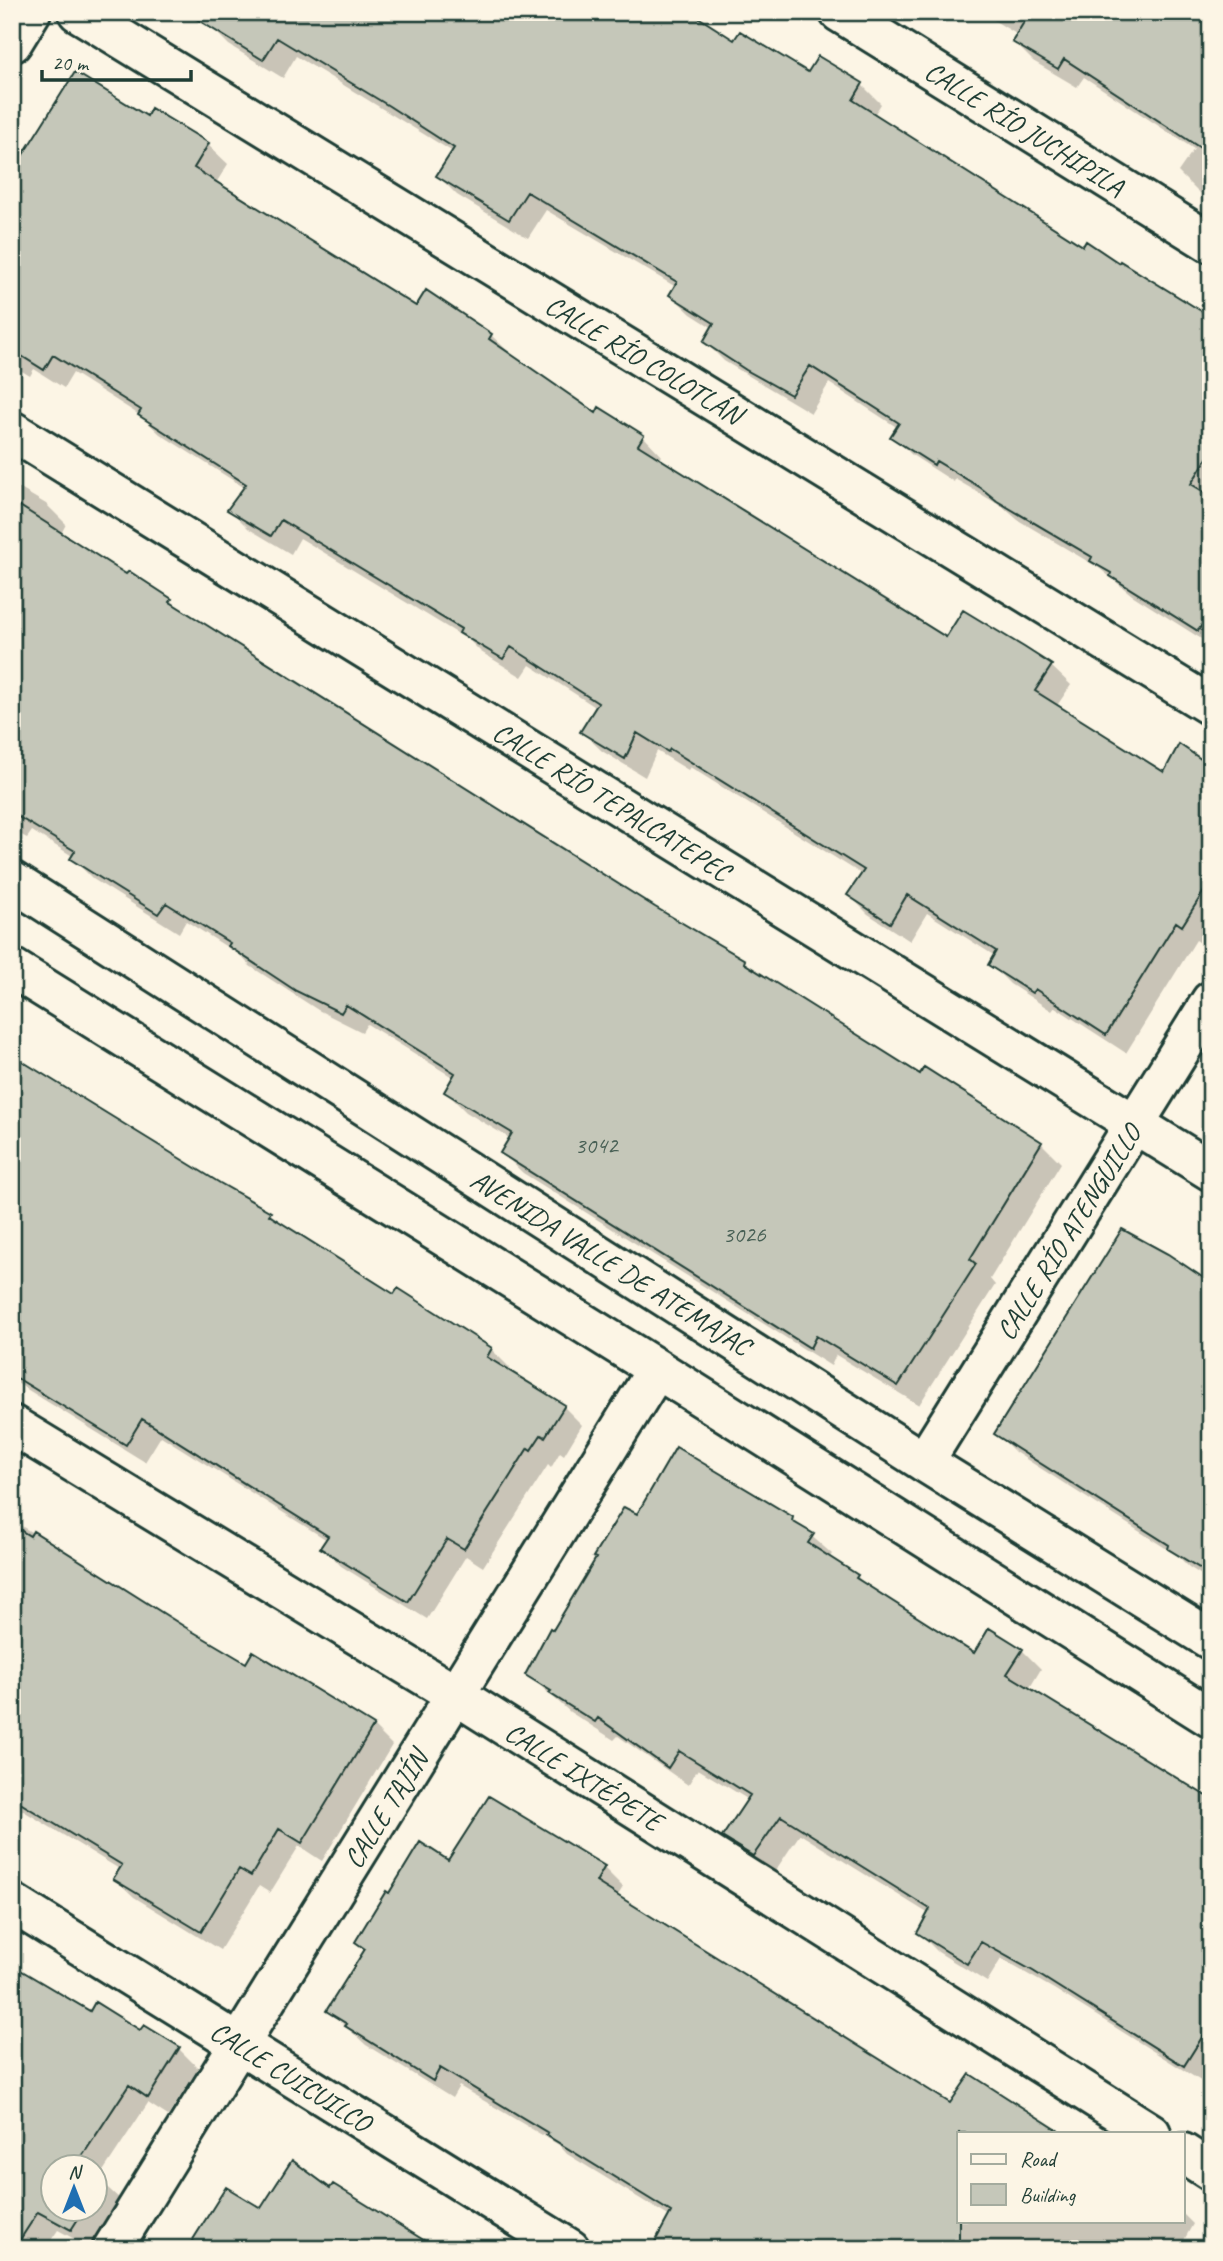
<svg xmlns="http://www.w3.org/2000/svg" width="1223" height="2261" font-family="Caveat,sans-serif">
<rect width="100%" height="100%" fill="#fcf5e5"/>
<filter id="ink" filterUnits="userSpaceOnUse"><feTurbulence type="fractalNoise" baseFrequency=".0143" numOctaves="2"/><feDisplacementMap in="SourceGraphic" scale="14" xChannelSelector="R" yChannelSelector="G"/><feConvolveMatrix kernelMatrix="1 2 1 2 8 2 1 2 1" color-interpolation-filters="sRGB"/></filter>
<g filter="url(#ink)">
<!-- shadow -->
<path fill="#0003" fill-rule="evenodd" d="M986 12H1211V199L1197 191 1178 172 1194 149 1084 77 1077 87 1033 61 1014 42 1018 35 995 21Z
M210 26 734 42 808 75 862 85 881 104 874 115 1083 248 1211 320V645L1132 595 1099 568 1018 520 1003 507 955 479 954 482 912 455 892 436 898 428 829 383 811 413 724 361 705 342 713 328 691 314 671 295 676 287 546 210 528 238 457 195 438 176 453 152 296 56 283 78 229 45Z
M152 110 208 145 228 164 216 183 416 309 491 335 511 354 596 415 643 436 662 456 659 460 947 639 1051 666 1071 685 1056 707 1164 774 1211 768V930L1202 944 1196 940 1126 1053 1055 1007 1052 1011 1010 984 990 964 995 956 927 913 910 941 868 914 849 895 863 875 690 767 688 770 657 751 645 777 602 751 582 732 597 708 530 665 522 677 481 652 470 641 300 538 291 554 249 529 230 510 245 488 160 434 141 416 73 373 64 388 34 369 30 376 12 365V188L147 119Z
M12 484 46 504 66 524 61 534 127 577 171 600 184 613 654 908 744 962 754 971 921 1076 1041 1143 1061 1163 990 1279 995 1285 919 1405 836 1355 831 1366 523 1173 502 1153 511 1139 466 1112 446 1092 454 1078 367 1024 362 1032 318 1010 250 966 241 956 186 921 179 933 93 879 73 859 74 857 32 831 27 838 12 830Z
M12 1057 219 1184 270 1213 282 1225 395 1297 491 1349 510 1368 507 1372 564 1407 582 1425 564 1455 560 1452 551 1468 548 1465 483 1567 466 1556 427 1619 341 1566 323 1547 327 1540 161 1436 145 1462 12 1380Z
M1211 1284V1581L1189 1567 1178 1556 1015 1452 996 1433Z
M637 1516 792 1519 832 1554 829 1558 857 1576 871 1590 974 1655 1022 1650 1041 1669 1029 1689 1211 1801V2072L1204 2083 1054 1989 1001 1959 987 1982 938 1952 919 1933 929 1914 800 1834 773 1874 744 1856 725 1837 749 1800 698 1769 688 1785 618 1736 614 1740 570 1712 527 1674 554 1632Z
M12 1520 184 1629 246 1665 373 1726 392 1745 322 1861 299 1846 270 1893 259 1886 220 1950 134 1897 115 1879 121 1870 12 1804Z
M449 1862 604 1868 623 1887 617 1897 951 2106 971 2076 1060 2133H959V2221H1183V2214L1193 2224 1179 2249H669L670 2217 567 2154 559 2145 459 2086 452 2098 366 2045 328 2010 366 1951 357 1942 390 1895Z
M91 2013 141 2032 144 2027 179 2049 198 2068 168 2116 148 2103 98 2179 121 2200 91 2248 58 2230 45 2249 34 2247 32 2249H12ZM52 2166H94V2208H52Z"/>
<!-- building -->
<path fill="#c5c7b9" stroke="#1f3d34" stroke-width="2" d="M185 12H690L734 40 740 31 808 72 818 56 863 83 853 100 1083 246 1086 241 1119 263 1120 261 1211 317V452L1191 484 1211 496V610L1198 631 1110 576 1111 573 1090 561 1092 557 997 501 981 488 936 461 934 465 890 437 899 423 810 366 791 395 746 370 703 342 714 323 669 295 677 282 527 192 509 220 436 176 454 148 389 106 277 38 263 60Z
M1030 12H1211V155L1064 59 1058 69 1012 42Z
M75 72 147 116 151 108 209 143 194 168 416 306 426 290 492 334 489 339 596 413 599 407 644 435 638 445 946 637 963 610 1024 647 1052 665 1035 691 1164 772 1179 744 1211 766V880L1182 926 1176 922 1106 1035 1035 989 1032 993 988 965 996 951 907 895 890 923 847 895 864 870 670 749 668 752 637 733 625 759 580 732 598 703 511 647 503 659 459 633 461 629 281 520 271 536 227 510 246 484 138 415 141 410 53 355 44 370 12 350V172Z
M12 501 126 574 129 571 172 599 170 602 655 907 745 960 744 963 831 1018 920 1074 924 1067 1042 1142 970 1259 976 1264 898 1386 816 1336 810 1348 500 1153 512 1133 444 1092 455 1073 346 1005 341 1013 296 991 228 946 230 943 166 903 158 914 70 859 75 851 12 813Z
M12 1055 220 1183 271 1212 269 1215 394 1294 398 1288 492 1348 487 1357 565 1405 545 1437 541 1435 531 1450 528 1448 464 1549 447 1539 408 1602 320 1548 328 1536 142 1419 126 1445 12 1375Z
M1122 1229 1168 1254 1211 1283V1575L1168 1549 1169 1545 994 1434Z
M676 1447 793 1517 792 1521 814 1534 808 1543 858 1575 856 1578 974 1653 989 1628 1023 1649 1007 1674 1211 1799V2023L1184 2066 1033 1971 981 1942 967 1964 917 1933 930 1909 781 1816 753 1856 722 1837 750 1795 679 1751 668 1768 598 1718 595 1722 549 1693 551 1691 525 1675 550 1628 553 1630 596 1558 593 1557 624 1507 637 1514Z
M12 1525 30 1536 33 1531 185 1627 246 1663 253 1651 374 1725 302 1843 279 1829 251 1876 239 1869 201 1932 113 1879 122 1865 12 1798Z
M489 1796 605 1866 596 1882 950 2103 970 2074 1062 2133H959V2249H651L671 2212 546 2135 548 2133 440 2068 433 2081 345 2026 347 2024 326 2011 365 1949 355 1942 386 1891 389 1893 420 1842 448 1860Z
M12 1965 90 2011 95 2002 140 2030 144 2025 180 2047 148 2098 129 2085 77 2164 81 2166H52V2208H85L71 2230 38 2212 14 2249H12Z
M292 2160 330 2188 333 2184 438 2249H187L226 2187 261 2208Z"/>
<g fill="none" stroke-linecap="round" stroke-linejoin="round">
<!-- street casing -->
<g stroke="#1f3d34" stroke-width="44">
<path id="street" d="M78 12 1211 706
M839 12 1211 243
M12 431 1211 1171
M12 881 924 1462 1211 1640
M12 968 657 1369 1211 1718
M12 1425 456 1695 1151 2133
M924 1462 1211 1001
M12 1903 570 2249
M1183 2153 1211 2171
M112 2249 657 1369"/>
</g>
<!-- secondary casing -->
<g stroke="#1f3d34" stroke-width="44">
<path id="secondary" d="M12 43 31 12"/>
</g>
<!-- street -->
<use href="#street" stroke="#fcf5e5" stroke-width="38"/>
<!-- secondary -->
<use href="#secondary" stroke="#fcf5e5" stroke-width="38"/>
</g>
</g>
<g text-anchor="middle" stroke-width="5" stroke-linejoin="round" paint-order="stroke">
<!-- number labels -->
<g font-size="24" fill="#486055">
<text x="596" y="1153">3042</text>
<text x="744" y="1242">3026</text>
</g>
<!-- street labels -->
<g font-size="28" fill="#1f3d34" stroke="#fcf5e5">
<text transform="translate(1025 128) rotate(32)" y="10">CALLE RÍO JUCHIPILA</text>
<text transform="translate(644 359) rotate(31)" y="10">CALLE RÍO COLOTLÁN</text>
<text transform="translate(612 801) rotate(32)" y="10">CALLE RÍO TEPALCATEPEC</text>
<text transform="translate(1068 1232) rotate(-58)" y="10">CALLE RÍO ATENGUILLO</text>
<text transform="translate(611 1262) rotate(32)" y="10">AVENIDA VALLE DE ATEMAJAC</text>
<text transform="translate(584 1776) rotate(32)" y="10">CALLE IXTÉPETE</text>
<text transform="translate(385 1809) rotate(-58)" y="10">CALLE TAJÍN</text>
<text transform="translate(291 2076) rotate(32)" y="10">CALLE CUICUILCO</text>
</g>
</g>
<!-- margin -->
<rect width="1223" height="2261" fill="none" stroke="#fcf5e5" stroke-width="42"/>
<rect x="21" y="21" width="1181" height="2219" fill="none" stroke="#1f3d34" stroke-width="2.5" filter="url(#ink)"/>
<!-- legend -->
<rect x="957" y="2132" width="228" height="91" fill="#fcf5e5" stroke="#a4ab9e" stroke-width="2"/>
<rect x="971" y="2154" width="35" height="10" fill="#fcf5e5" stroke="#a4ab9e" stroke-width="2"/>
<text x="1020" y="2166" font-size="21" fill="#1f3d34">Road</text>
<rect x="971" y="2184" width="35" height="21" fill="#c5c7b9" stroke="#a4ab9e" stroke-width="2"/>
<text x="1020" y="2202" font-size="21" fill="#1f3d34">Building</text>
<!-- north arrow -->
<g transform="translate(74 2188)"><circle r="33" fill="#fcf5e5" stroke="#a4ab9e" stroke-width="2"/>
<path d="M0-5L12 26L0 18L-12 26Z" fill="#1f6fb2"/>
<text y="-10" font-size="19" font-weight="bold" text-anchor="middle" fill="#1f3d34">N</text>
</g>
<!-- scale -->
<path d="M42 70v10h149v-10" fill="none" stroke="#1f3d34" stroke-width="3.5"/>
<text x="52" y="70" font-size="21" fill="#1f3d34" stroke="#fcf5e5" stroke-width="5" paint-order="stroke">20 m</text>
</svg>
